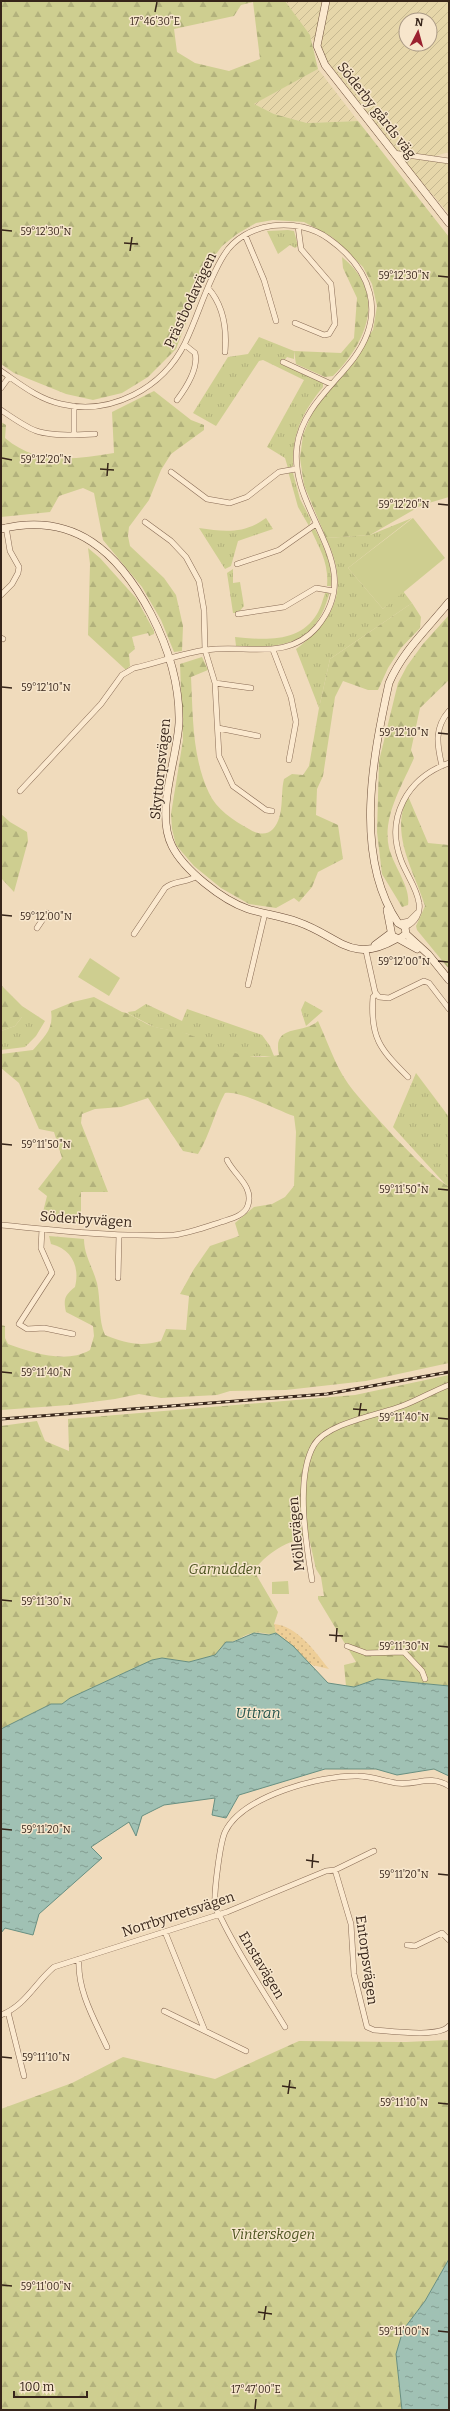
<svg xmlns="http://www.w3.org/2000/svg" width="450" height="2411" font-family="Bitter,serif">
<defs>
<pattern id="farmland-furrows" width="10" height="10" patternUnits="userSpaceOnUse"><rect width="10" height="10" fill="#e6d6a9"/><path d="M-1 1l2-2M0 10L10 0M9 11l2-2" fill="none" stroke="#c6b891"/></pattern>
<pattern id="grass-tufts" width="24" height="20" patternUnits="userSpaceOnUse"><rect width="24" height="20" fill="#cece90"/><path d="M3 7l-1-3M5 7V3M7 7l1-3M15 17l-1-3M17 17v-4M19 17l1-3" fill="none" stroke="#b2b17c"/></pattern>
<pattern id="forest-firs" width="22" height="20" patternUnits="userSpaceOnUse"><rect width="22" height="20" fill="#cece90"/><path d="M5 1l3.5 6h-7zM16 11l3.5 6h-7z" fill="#b2b17c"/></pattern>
<pattern id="sand-dots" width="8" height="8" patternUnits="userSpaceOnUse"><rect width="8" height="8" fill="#eece97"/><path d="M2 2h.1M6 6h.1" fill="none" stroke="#cdb182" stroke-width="1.8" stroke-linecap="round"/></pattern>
<pattern id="water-ripples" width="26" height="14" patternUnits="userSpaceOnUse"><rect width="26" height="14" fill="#a0c1b4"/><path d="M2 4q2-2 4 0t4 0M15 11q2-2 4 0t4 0" fill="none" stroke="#839d92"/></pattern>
</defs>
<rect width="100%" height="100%" fill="#f0dbbc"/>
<!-- farmland -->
<path fill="url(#farmland-furrows)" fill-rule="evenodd" d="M285 1H449V152L432 157 398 152 327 61ZM406 20H430V44H406Z
M318 69 358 121 307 123 274 114 253 104Z
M404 158 449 163V214L403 160Z"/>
<!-- grass -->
<path fill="url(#grass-tufts)" d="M288 230 294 231 298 246 295 248 290 245 278 254 267 231Z
M259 337 294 351V359L287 357 281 364 323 383V387C303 411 292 434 293 466L288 468 285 458 267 447 304 380 263 360 259 361 216 426 193 413 228 357 248 354Z
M288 471 293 473 300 499 311 520 309 526 298 507Z
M266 518 273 529 238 541 231 566 225 569 199 528C225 532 244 534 266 518Z
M412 518 348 568 383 609 403 591 412 603 330 659 319 708 296 649C338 617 349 586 326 538L370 535Z
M315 529C324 548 333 564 331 586H327C329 564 320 549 311 530Z
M233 569V583L240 582 244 606 238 613H233L227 573Z
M326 591 329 594C316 645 281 649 236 646L235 637C264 640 300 643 317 614 321 608 323 598 326 591Z
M305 1001 323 1011 306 1026 301 1010Z
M146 1004 182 1021 187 1009 262 1035 270 1046 274 1056H242L215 1047 188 1034 154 1027 129 1014 128 1012 135 1011Z
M22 1006 45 1021 36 1036 25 1047 1 1050V1031L15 1026 22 1017Z
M416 1073 449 1117V1186L446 1185 393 1127Z"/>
<!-- forest -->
<path fill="url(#forest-firs)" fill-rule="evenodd" d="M1 1H285L310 35 318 69 254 104 274 114 307 123 358 121 449 237V497L422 505 370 535 326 538 304 485 300 458 303 435 313 411 373 330 377 306 372 284 363 267 332 237 304 222 273 220 256 223 237 234 222 246 208 265 176 349 148 377 122 393 93 400 66 394 14 373 1 364ZM253 2 260 59 229 71 195 63 177 52 174 29 234 16 241 5Z
M342 257C387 293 368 341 333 376L325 377 296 364 294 351 341 353 354 338 357 298 343 268Z
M154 391 191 420 204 425V430L171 454 161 470 149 500 129 527 128 536 130 546 164 578 176 595 183 626 182 651 174 652 161 620 142 587 103 540 94 493 83 488 59 496 50 512 1 517V422L6 425 5 438C38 466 75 459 114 453L112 412Z
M88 548 100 558 136 598 154 631V634L149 636 148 633 132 637 135 649 129 654 130 666 126 670 88 635 90 564Z
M412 603 421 617 420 628 401 648 388 668 378 690H368L343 681 335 697 323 776 317 789 316 815 338 825 343 859 318 872 312 887 299 902 294 898 276 908 249 904 221 888 194 866 176 845 172 829 171 814 183 740 180 664 202 657 208 670 191 677C193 716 192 757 209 793 216 809 234 821 249 829 256 834 267 836 273 829 285 816 280 794 284 779L292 774 303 775 309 766 319 708 330 659Z
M449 615V680L420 708 411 750 414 758C402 786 382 817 389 848 394 867 411 887 408 905L402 907 382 874 377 832 379 761 398 683 407 666 423 644Z
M408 796 428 843 449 845V969L417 930 416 926 425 906C414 870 389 834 408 796Z
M1 814 10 822 27 832 28 841 14 892 1 878Z
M1 985 22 1006V1017L15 1026 1 1031Z
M94 997 122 1012C128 1012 143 1023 152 1026 163 1030 176 1029 188 1034 222 1047 241 1062 279 1055 272 1023 303 1035 318 1021 327 1040 335 1065 347 1082 357 1098 435 1183 449 1186V1363L366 1381 286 1390 230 1391 217 1395 161 1398 139 1394 115 1399 69 1405 1 1410V1325L5 1326V1338L8 1344C33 1353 66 1364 90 1350L94 1336 93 1326 66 1312C63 1299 65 1295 75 1287 80 1267 72 1249 51 1244L49 1236 84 1239C84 1255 93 1268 97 1283 101 1301 98 1319 105 1335 126 1343 139 1347 161 1341L166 1329 186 1330 189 1296 180 1294 194 1269 210 1246 239 1236 235 1223 254 1207 272 1204 285 1197 294 1186 296 1132 294 1116C277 1110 239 1090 225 1093 214 1113 210 1135 198 1154L183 1151 148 1098 121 1107 95 1109 82 1114 81 1123 108 1192H81V1224L41 1220 47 1196 38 1189 62 1158 54 1132 39 1129 19 1083 1 1068V1054L33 1050C44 1037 54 1029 51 1011L73 1002Z
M449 1375V1686L377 1679 354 1687 346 1686 344 1665 356 1662 318 1599V1596H324L321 1577 316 1569 309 1538C290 1538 264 1555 254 1571L278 1612 274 1624 276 1633C267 1636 262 1631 254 1633 243 1634 237 1643 226 1642L215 1655 189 1662 162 1658 152 1660 70 1698 62 1704H51L1 1729V1426L37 1421 45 1441 69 1451 68 1419 355 1395Z
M449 2040V2259L425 2301 403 2330 396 2354 402 2410H1V2109L72 2083 123 2057 215 2079 299 2041 406 2042Z"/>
<!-- sand -->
<path fill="url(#sand-dots)" d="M274 1624C298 1626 315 1652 329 1669L312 1665 276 1633Z"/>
<!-- pitch -->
<path fill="#cece90" d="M413 518 445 558 383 609 348 568Z
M90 958 120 978 109 996 78 977Z
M288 1581 289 1594H272V1582Z"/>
<!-- water -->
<path fill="url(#water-ripples)" stroke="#688f81" d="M254 1633 269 1635 276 1633 293 1646 328 1683 354 1687 377 1679 449 1686V1776L434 1769 397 1775 376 1769H325L239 1795 226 1818 212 1815 215 1798 164 1805 142 1816 136 1836 129 1822 91 1847 102 1858 39 1914 33 1935 5 1928 1 1933V1729L51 1704H62L70 1698 152 1660 162 1658 189 1662 215 1655 226 1642H233Z
M449 2259V2410H402L396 2354 403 2330 425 2301Z"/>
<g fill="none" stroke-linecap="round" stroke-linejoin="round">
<!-- street casing -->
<g stroke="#886b55" stroke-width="6">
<path id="street" d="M393 153 449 161
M245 235 264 280 276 321
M208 288C224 306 227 329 225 352
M295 323 324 335 329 334 335 324 331 284 301 249 298 226
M283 362 331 384
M1 371C20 384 38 399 61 404 111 416 163 388 185 343 199 314 207 282 224 255 245 221 298 216 329 239 371 269 387 313 354 358 333 386 302 409 297 446 288 514 369 564 317 627 287 662 245 644 206 650 182 653 158 663 134 668L122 675 101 704 20 791
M1 388 9 377
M177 400C186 388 199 369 195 353L185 345
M1 410C32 431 36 435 74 435V406
M74 435 95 434
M171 472 207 499 230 503 247 497 279 472 296 469
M145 522 171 541 186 557 199 581 204 610 205 650 215 683 219 756 233 786 266 810 272 811
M237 564 279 550 316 524
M1 595 12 584 18 573 19 567 10 551 6 527
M238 614 284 607 316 588 333 591
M1 638 3 639
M273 650 291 697 296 722 289 760
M215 683 251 688
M218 728 258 736
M442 766C437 745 434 728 449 711
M400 923 409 921 417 913
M405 927C415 923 421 913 419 903 417 888 406 874 401 860 385 818 407 778 449 763
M37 928 47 913
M134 934 165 888C174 880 187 883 197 876
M366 951 375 992 379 997 389 998 424 981 429 983 449 1009
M248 985 265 913
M376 994 373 997C370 1038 380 1049 408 1077
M1 1225C46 1229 92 1235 137 1235 149 1235 162 1236 174 1235 190 1233 206 1227 221 1222 230 1219 245 1216 248 1205 254 1186 234 1175 227 1160
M42 1229 41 1248 52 1273 19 1324 27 1329 44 1328 73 1334
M118 1278 119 1235
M312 1580C306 1544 295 1477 314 1445 327 1423 378 1415 402 1406 418 1400 433 1391 449 1385
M347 1646 366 1653 404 1652 422 1671 425 1679
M335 1870 351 1924 354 1974 367 2027 374 2030C390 2031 439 2038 449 2026
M165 1932 205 2031 246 2051
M407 1945 415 1946 442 1933 449 1940
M79 1959C77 1990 94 2019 107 2047
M164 2011 205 2031
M8 2012 24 2076
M1 2015C25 2006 35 1983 54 1967L227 1912 326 1871 335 1870 374 1851
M285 2027C264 1992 240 1957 222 1920 219 1914 215 1910 215 1904 214 1891 220 1843 225 1832 242 1796 321 1775 358 1776 370 1776 384 1781 396 1783 417 1786 428 1774 449 1786"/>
</g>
<!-- secondary casing -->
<g stroke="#6a4c38" stroke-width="8">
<path id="secondary" d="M326 1 317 46 325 65 449 223
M1 529C75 511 119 553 151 614 169 649 180 684 179 723 177 760 155 812 172 846 184 870 222 900 248 909 264 914 281 916 298 922 339 936 351 965 396 939
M387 910 392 936 399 939 406 934
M398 923C353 856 373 756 389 683 402 652 428 628 449 602
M398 923 405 927 406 934
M406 934 428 954 449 980
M399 939 417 949
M375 945 391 933"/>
</g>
<!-- street -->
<use href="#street" stroke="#fbe9cf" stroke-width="5"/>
<!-- secondary -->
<use href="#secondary" stroke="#fbe9cf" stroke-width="7"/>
<!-- rail casing -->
<g stroke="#37251a" stroke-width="3">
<path id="rail" d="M1 1419 327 1394 449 1372"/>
</g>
<!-- rail -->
<use href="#rail" stroke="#f7e6cc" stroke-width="1.5" stroke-dasharray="4.5" stroke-linecap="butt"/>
</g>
<!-- ticks -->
<path fill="none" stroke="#37251a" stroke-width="1.5" d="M155 12 157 2M2 230 12 231M124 243 138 244M130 251 132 237M438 276 448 277M2 458 12 460M100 469 114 470M107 476 108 463M438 504 448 505M2 687 12 688M438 733 448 734M2 915 12 916M438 961 448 962M2 1144 12 1145M438 1189 448 1190M2 1372 12 1373M353 1409 367 1410M359 1416 361 1403M438 1418 448 1419M2 1600 12 1601M329 1635 343 1636M336 1642 337 1628M438 1646 448 1647M2 1829 12 1830M306 1860 319 1862M312 1868 313 1854M438 1874 448 1875M2 2057 12 2058M282 2086 296 2088M288 2094 290 2080M438 2103 448 2104M2 2285 12 2286M258 2312 272 2314M264 2320 266 2306M438 2331 448 2332M255 2409 256 2399"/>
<g text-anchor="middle" stroke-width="3" stroke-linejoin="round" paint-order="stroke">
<!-- street labels -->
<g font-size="14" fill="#37251a" stroke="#f7e6cc">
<text transform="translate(377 110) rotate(52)" y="5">Söderby gårds väg</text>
<text transform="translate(190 300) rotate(-65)" y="5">Prästbodavägen</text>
<text transform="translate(160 769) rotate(-84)" y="5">Skyttorpsvägen</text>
<text transform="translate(86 1219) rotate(4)" y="5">Söderbyvägen</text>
<text transform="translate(296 1534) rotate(-95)" y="5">Möllevägen</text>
<text transform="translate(178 1914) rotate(-18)" y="5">Norrbyvretsvägen</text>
<text transform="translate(367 1960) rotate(82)" y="5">Entorpsvägen</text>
<text transform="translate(262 1965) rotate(59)" y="5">Enstavägen</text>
</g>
<!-- park labels -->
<g font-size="14" font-style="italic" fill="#4d5420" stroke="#f7e6cc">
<text x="225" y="1574">Garnudden</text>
<text x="273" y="2239">Vinterskogen</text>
</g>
<!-- water labels -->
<g font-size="15" font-style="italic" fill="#29574f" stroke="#f7e6cc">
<text x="258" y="1718">Uttran</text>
</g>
</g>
<g font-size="10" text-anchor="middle" fill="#37251a" stroke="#f7e6cc" stroke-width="3" stroke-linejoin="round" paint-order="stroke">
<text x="155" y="25">17°46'30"E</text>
<text x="46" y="235">59°12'30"N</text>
<text x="404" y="279">59°12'30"N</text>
<text x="46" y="463">59°12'20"N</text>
<text x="404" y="508">59°12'20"N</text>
<text x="46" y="691">59°12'10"N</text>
<text x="404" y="736">59°12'10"N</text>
<text x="46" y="920">59°12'00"N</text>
<text x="404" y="965">59°12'00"N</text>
<text x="46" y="1148">59°11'50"N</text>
<text x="404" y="1193">59°11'50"N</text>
<text x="46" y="1376">59°11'40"N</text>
<text x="404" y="1421">59°11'40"N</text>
<text x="46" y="1605">59°11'30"N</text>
<text x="404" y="1650">59°11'30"N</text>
<text x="46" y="1833">59°11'20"N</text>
<text x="404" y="1878">59°11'20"N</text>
<text x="46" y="2061">59°11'10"N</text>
<text x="404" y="2106">59°11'10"N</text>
<text x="46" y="2290">59°11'00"N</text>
<text x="404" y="2335">59°11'00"N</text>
<text x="256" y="2393">17°47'00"E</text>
</g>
<!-- border -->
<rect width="450" height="2411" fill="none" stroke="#37251a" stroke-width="4"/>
<!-- north arrow -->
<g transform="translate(418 32) rotate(6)"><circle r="19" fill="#f7e6cc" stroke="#aa9985"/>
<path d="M0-3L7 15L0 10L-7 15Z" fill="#9b212f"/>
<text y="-6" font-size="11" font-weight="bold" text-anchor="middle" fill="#37251a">N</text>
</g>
<!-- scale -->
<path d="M14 2391v6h73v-6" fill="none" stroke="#37251a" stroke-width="2"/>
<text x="20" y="2391" font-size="12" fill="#37251a" stroke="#f7e6cc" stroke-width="3" paint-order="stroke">100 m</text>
</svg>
